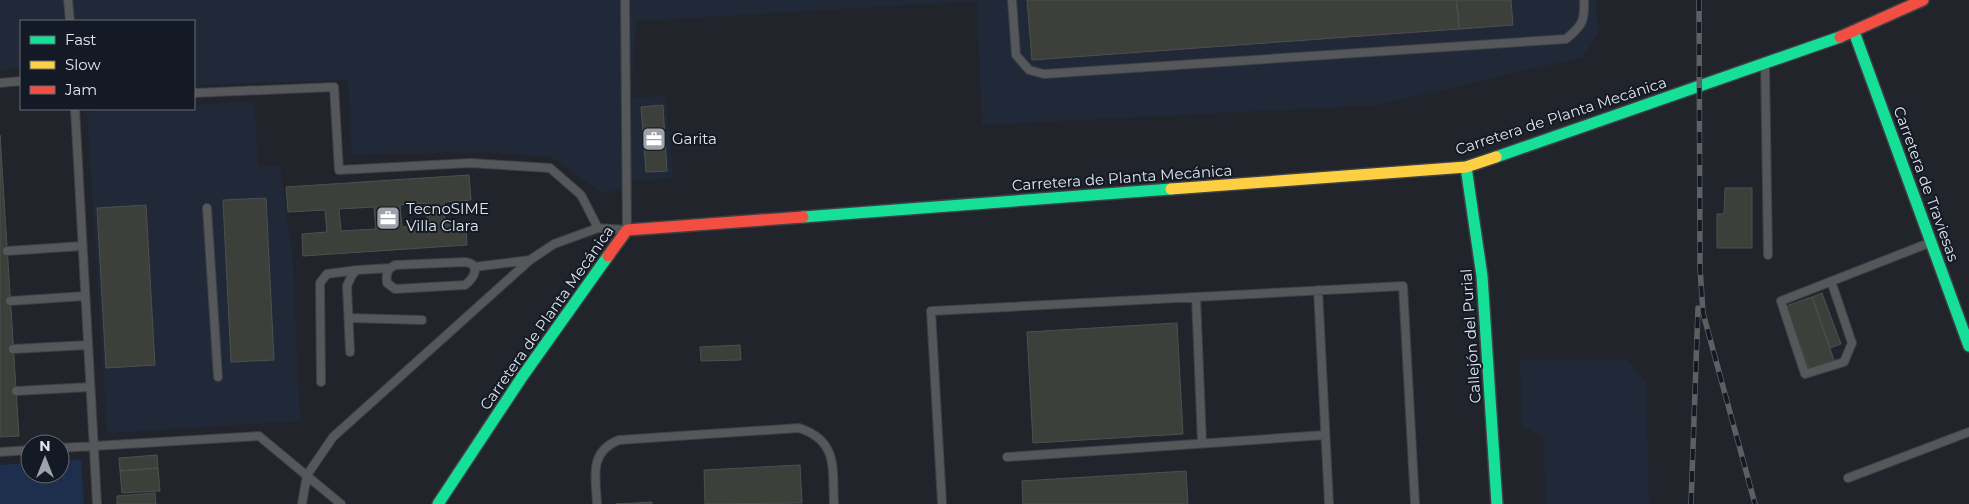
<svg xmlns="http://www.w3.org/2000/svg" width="1969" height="504" font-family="Montserrat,sans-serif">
<rect width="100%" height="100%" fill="#21252b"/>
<!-- built -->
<path fill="#212938" d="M0 0H1596L1598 34 1583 57 1377 105 982 125 977 1 636 21 631 98 666 96 673 178 634 181 605 194 550 156 469 152 352 155 348 80 194 85V21H21V68L0 70Z
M254 101 258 167 280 166 293 262 300 421 107 433 87 112 135 109H194V105Z
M1520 360H1626L1646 381 1649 504H1546L1543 436 1522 426Z"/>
<!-- green -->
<path fill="#1e2f4d" d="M81 460 84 504H0V465L30 463V474H60V461Z"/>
<!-- building -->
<path fill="#3d403a" stroke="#4e4f4f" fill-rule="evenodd" d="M1027 0H1456L1459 29 1032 60Z
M1457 0H1511L1513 25 1459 29Z
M663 105 667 171 646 172 641 107Z
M0 135 19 436 0 437Z
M469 175 471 200 444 202 445 224 466 223 467 245 303 256 302 234 327 232 325 210 288 212 286 187ZM426 203 428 225 402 227 400 205ZM374 207 376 229 341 231 339 209Z
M1725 188H1752V248H1717V214H1724Z
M266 198 274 360 231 362 223 200Z
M146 205 155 365 106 368 97 208Z
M1822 293 1841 344 1830 348 1812 297Z
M1812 297 1834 360 1809 369 1786 306Z
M1177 323 1183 434 1033 443 1027 332Z
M740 345 741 360 701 361 700 347Z
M157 455 158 468 120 471 119 458Z
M800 465 802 503 705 504 704 470Z
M158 468 160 491 122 493 120 471Z
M1186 471 1188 504H1023L1022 481Z
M155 493 156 504H117V496Z
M652 502V504H616Z"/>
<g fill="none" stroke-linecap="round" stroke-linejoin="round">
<!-- lane casing -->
<g stroke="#3d4045" stroke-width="10">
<path id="lane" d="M68 0 70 21
M1012 0 1016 55 1029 70 1044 74 1566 39C1582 26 1585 21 1584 0
M1765 65 1768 255
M0 83 21 81
M194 93 334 87 339 170 470 163 550 168 581 195 598 228
M75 109 97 504
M207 208 218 377
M7 251 82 246
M465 262C482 264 474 278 465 285L395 289 387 283C386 274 387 269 395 265Z
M474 267 530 260
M1831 281 1852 343 1844 362 1805 374 1781 301 1929 243
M1318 290 1329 504
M1196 297 1202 443
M10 301 85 296
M349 318 422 320
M13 349 88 345
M350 352 347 286 352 275 357 270 390 268
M321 382 320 283 327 274 357 270
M16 391 90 387
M60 448 259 436 341 504
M0 452 30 450
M1007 457 1325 435
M1848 478 1969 432
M302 504 307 475 333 437 530 260 554 244 598 228 627 230 625 0
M597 504C596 478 588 452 619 440L799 428C839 441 832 469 834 504
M942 504 931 311 1403 286 1415 504"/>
</g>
<!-- fast casing -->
<g stroke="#3d4045" stroke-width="14">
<path id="fast" d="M1854 32 1969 346
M1496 157 1840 37
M1466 167 1482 276 1497 504
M803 217 1171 189
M438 504 522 377 608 256"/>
</g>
<!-- slow casing -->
<g stroke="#3d4045" stroke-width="14">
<path id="slow" d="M1171 189 1466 167 1496 157"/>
</g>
<!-- jam casing -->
<g stroke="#3d4045" stroke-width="14">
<path id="jam" d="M1840 37 1923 0
M608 256 627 230 803 217"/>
</g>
<!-- lane -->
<use href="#lane" stroke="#56575a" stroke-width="8"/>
<!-- fast -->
<use href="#fast" stroke="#16e098" stroke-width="11"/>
<!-- slow -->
<use href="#slow" stroke="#ffcf43" stroke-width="11"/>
<!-- jam -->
<use href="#jam" stroke="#f24e42" stroke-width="11"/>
<!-- rail casing -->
<g stroke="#5d6063" stroke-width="5.5">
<path id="rail" d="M1699 0 1700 268 1703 313 1755 504
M1691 504 1698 308"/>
</g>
<!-- rail -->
<use href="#rail" stroke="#141a25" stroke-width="4" stroke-dasharray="11" stroke-linecap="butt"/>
</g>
<!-- icons -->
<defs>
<g id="office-square" transform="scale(1.25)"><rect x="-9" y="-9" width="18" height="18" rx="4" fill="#9ea2a9" stroke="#141a25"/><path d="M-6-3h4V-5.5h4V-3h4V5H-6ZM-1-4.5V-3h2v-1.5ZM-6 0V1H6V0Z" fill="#fff"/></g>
</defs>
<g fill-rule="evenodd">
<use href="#office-square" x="654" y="139"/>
<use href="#office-square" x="388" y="218"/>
</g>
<g text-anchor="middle" stroke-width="4" stroke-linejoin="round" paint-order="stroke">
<!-- street labels -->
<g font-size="15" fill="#e1e6ed" stroke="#141a25">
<text transform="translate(1561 116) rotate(-18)" y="5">Carretera de Planta Mecánica</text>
<text transform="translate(1122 178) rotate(-4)" y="5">Carretera de Planta Mecánica</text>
<text transform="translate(1926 184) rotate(70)" y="5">Carretera de Traviesas</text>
<text transform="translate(547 318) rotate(-55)" y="5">Carretera de Planta Mecánica</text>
<text transform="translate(1471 336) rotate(-94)" y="5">Callejón del Purial</text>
</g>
<!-- poi labels -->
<g font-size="15" fill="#e1e6ed" stroke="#141a25" text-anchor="start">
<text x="672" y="144">Garita</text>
<text x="406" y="214">TecnoSIME<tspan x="406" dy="17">Villa Clara</tspan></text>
</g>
</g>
<!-- legend -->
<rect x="20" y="20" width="175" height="90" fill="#141a25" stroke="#666c75"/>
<rect x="30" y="36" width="25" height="8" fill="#16e098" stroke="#666c75"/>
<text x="65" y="45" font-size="15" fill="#e1e6ed">Fast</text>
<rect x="30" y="61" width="25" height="8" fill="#ffcf43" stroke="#666c75"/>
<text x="65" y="70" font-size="15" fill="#e1e6ed">Slow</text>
<rect x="30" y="86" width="25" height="8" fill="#f24e42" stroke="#666c75"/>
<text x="65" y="95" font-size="15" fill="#e1e6ed">Jam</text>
<!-- north arrow -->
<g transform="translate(45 459)"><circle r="24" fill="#141a25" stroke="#666c75"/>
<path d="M0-4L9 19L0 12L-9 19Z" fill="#9ea2a9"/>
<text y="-8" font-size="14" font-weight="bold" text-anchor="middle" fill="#e1e6ed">N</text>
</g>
</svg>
